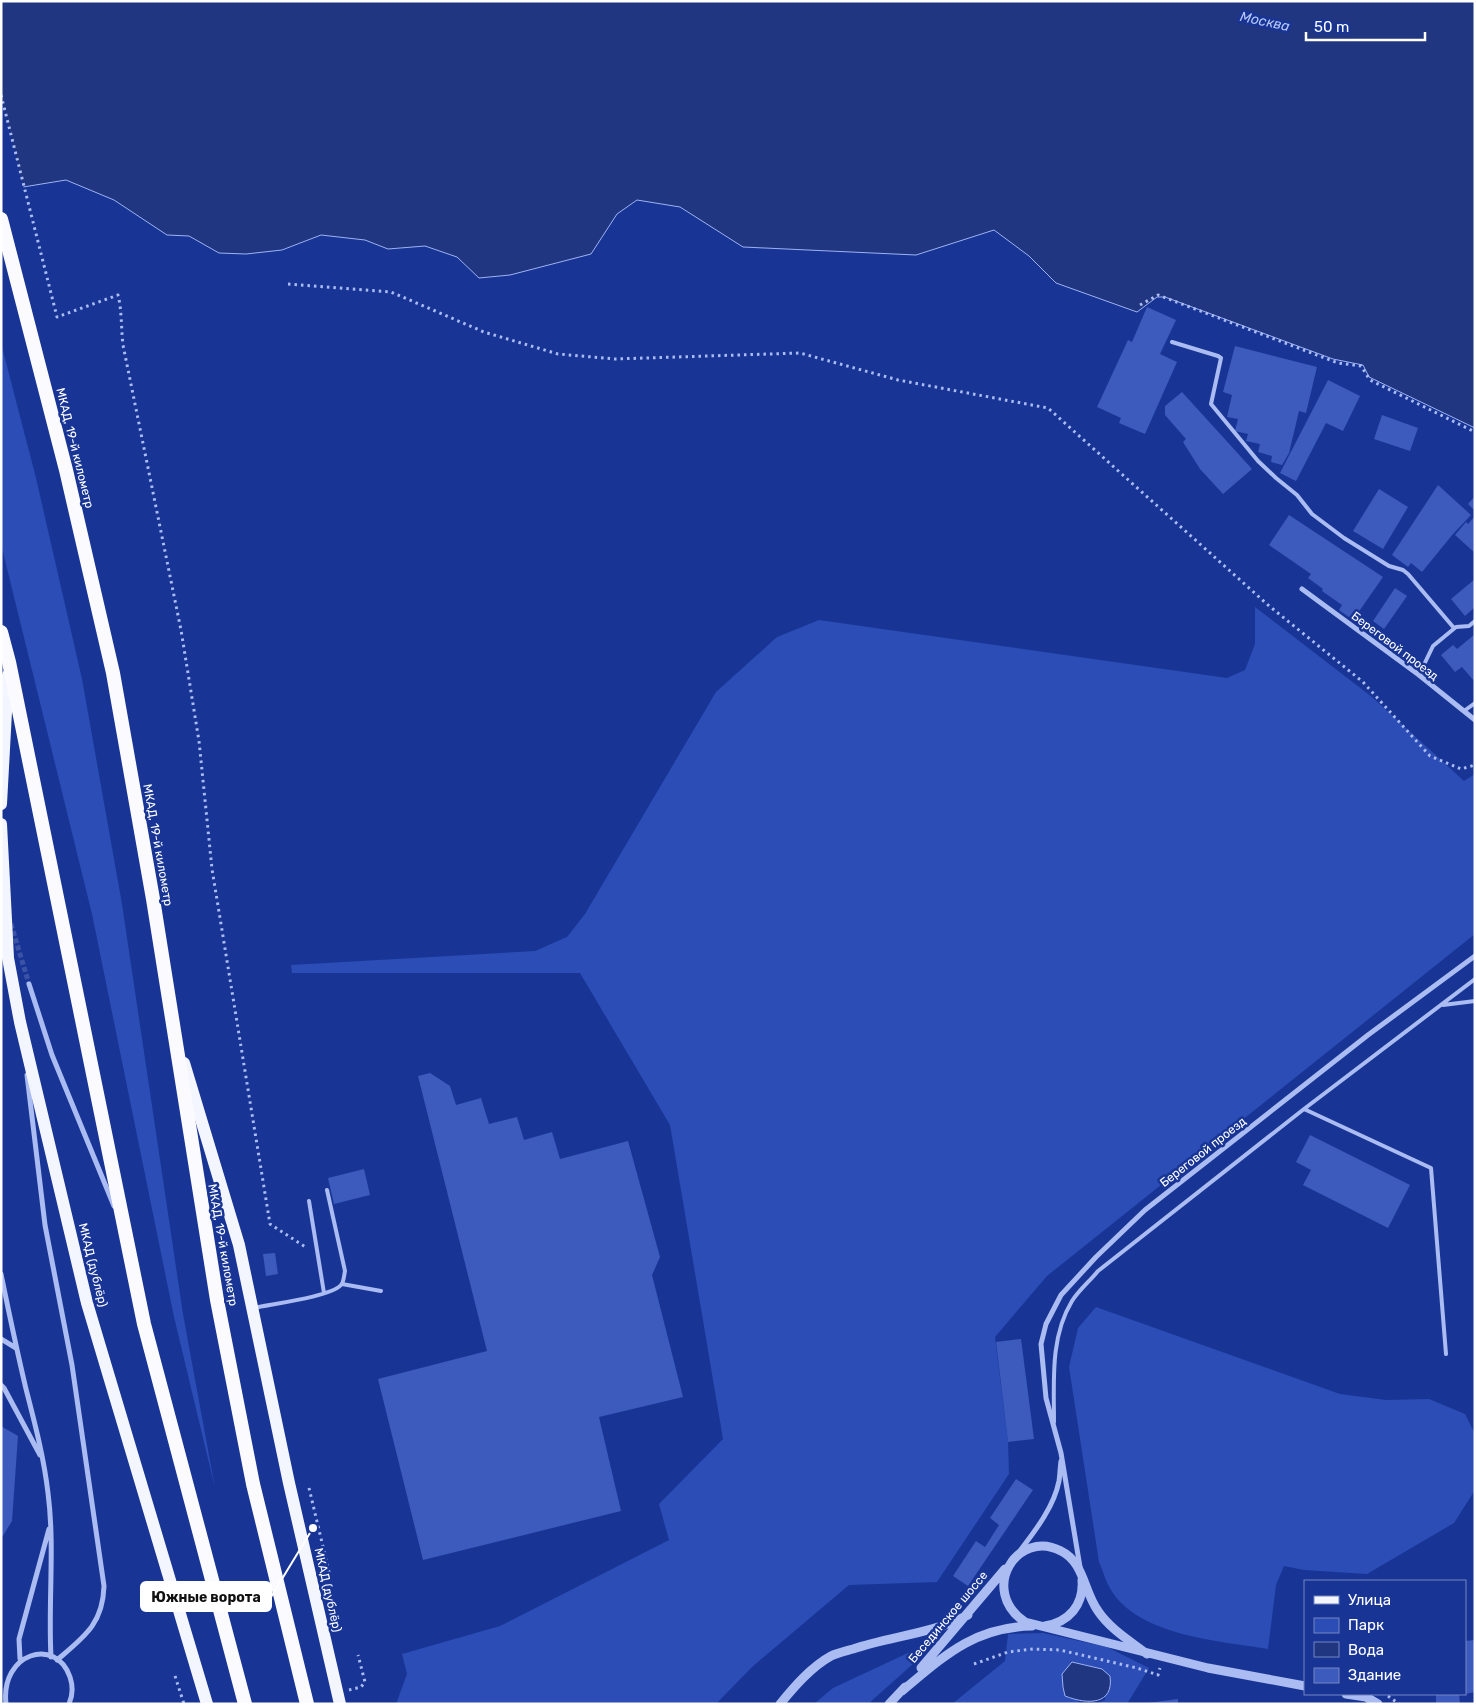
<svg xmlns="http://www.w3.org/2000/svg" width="1476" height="1705" font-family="Rubik,sans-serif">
<rect width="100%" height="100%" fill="#183596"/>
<!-- green -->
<path fill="#2b4db5" d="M1 343 36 478 82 679 122 904 183 1314 215 1488 174 1317 92 914 1 544Z
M1255 607 1372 697 1464 781 1475 774V934L1047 1276 995 1337 1008 1442 1009 1474 937 1582 849 1585 752 1667 716 1704H396L407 1674 402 1654 500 1626 669 1540 659 1504 723 1439 670 1125 580 973H292L291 965 535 951 567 937 585 914 716 692 777 637 819 620 1227 678 1245 670 1255 644Z
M1096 1307 1340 1394 1386 1400 1429 1399 1465 1414 1475 1434V1490L1454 1523 1367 1574 1304 1570 1284 1566 1276 1585 1268 1649C1220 1641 1139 1636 1111 1590 1106 1582 1103 1571 1099 1562L1069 1367 1078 1328Z
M1043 1633 1107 1647 1149 1668 1127 1704H1095L1105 1700 1102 1669 1073 1662 1078 1702 1086 1704H952L1005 1661 1008 1634Z
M910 1652 916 1656 914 1663 868 1704H814L833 1688Z"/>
<!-- water -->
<path fill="#213680" stroke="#9db3f3" d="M1 1H1475V428L1369 377 1363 365 1333 359 1165 297H1157L1137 312 1056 283 1029 256 994 230 916 255 743 247 680 207 637 200 617 214 591 254 510 275 479 278 457 257 425 246 388 249 365 240 321 235 282 250 246 254 219 253 189 236 167 235 114 200 66 180 11 189 1 193Z
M1072 1662 1102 1669 1110 1676C1114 1705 1088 1705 1065 1696L1063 1687 1062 1674Z"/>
<!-- pier -->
<path fill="#183596" d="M1 95 24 189 12 191 1 196Z"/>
<!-- building -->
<path fill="#3c5bbc" d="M1147 307 1176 320 1160 354 1177 362 1145 434 1119 423 1121 418 1097 407 1128 340 1132 342Z
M1235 346 1317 367 1306 413 1299 411 1289 453 1282 465 1271 462 1272 456 1258 452 1260 444 1246 441 1248 434 1235 431 1238 419 1227 417 1232 395 1223 392Z
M1328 380 1360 396 1343 431 1326 423 1296 481 1280 473Z
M1182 392 1252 469 1223 494 1200 469 1183 442 1186 439 1165 415V406Z
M1382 415 1418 428 1410 451 1374 439Z
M1438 485 1471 515 1453 534 1422 572 1411 563 1408 567 1392 555Z
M1379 489 1408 507 1383 549 1353 531Z
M1475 496V511L1468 504Z
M1289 515 1383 577 1353 620 1339 610 1342 605 1322 591 1323 589 1308 578 1311 574 1269 545Z
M1475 516V553L1455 535 1466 522 1468 524Z
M1475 579V607L1465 616 1451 599Z
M1395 588 1407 596 1384 629 1373 621Z
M1475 634V682L1462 667 1455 672 1441 655 1453 645 1457 649Z
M430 1073 450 1086 456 1105 481 1098 489 1124 517 1117 524 1140 552 1132 560 1159 628 1141 660 1257 652 1275 683 1397 599 1417 621 1511 423 1560 378 1379 487 1351 418 1076Z
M1310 1135 1410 1185 1388 1228 1303 1185 1311 1170 1296 1162Z
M364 1169 370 1195 334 1204 328 1178Z
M275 1253 278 1274 266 1276 263 1254Z
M1021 1339 1034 1439 1008 1442 996 1342Z
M1 1426 18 1436 12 1521 1 1539Z
M1016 1479 1033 1490 968 1586 953 1576 976 1541 985 1547 999 1525 990 1518Z
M1475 1640V1692L1465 1694V1641Z
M1436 1694H1459L1460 1704H1436Z
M1178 1699V1704H1148V1703Z"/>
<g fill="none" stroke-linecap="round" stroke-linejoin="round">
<!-- minor-tunnel -->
<path stroke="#3b53a6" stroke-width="5" stroke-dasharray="5 2.5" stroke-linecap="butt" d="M11 924 29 984"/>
<!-- path -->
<path stroke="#aabcf1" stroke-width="3" stroke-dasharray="2.5 4" stroke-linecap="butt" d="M1 95 57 317 118 295C122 311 121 328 123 345L181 630 199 741 212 869 270 1224 307 1248
M288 284 391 292 484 332 558 354 615 359 800 353 898 380 1048 408 1268 605 1363 682 1430 756 1461 769 1475 765
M1140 305 1158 295 1338 363 1361 366 1370 380 1475 432
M309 1488 329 1572V1591
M974 1664 1008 1652 1033 1649 1060 1650 1137 1668 1158 1675 1160 1668
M175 1676 184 1704
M349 1690 361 1687 365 1682 358 1655
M1388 1696 1399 1704"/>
<!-- service -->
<path stroke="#aabcf1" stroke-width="4" d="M1172 342 1218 356 1221 358 1211 404 1258 461 1276 478 1297 495 1312 514 1344 538 1389 566 1403 570 1408 574 1454 628
M1419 675 1433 646 1456 627 1469 626 1475 621
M1464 711 1475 703
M1443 1005 1475 1001
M1304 1109 1431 1168 1446 1354
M309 1201 324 1293
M342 1284 381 1291
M254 1308C271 1304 330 1297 341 1285 344 1282 344 1275 345 1271L327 1190
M1054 1422C1054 1382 1050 1337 1072 1301 1079 1290 1090 1281 1098 1271L1304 1109 1475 979"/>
<!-- minor -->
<path stroke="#aabcf1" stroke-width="5" d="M1302 589 1419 675 1475 720
M29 984 52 1055 114 1206
M27 1075 45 1225 72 1365 104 1586C103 1624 84 1637 57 1660
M1 1274C9 1313 17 1351 26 1389 35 1424 44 1458 48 1493 55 1547 48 1603 51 1657
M1 1339 16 1348
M1 1385 4 1388 40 1455
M1019 1552C1035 1531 1054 1507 1059 1481 1060 1475 1060 1468 1061 1461
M1080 1567 1061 1453 1046 1398 1041 1344 1046 1324 1061 1295 1096 1257 1145 1210 1368 1035 1475 956
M20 1659 19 1639 49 1529
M6 1704C0 1653 56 1636 70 1677 73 1686 73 1695 69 1704"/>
<!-- tertiary -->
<path stroke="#aabcf1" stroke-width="9" d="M1045 1626C1069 1622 1084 1605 1082 1580
M1147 1654C1130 1641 1110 1629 1098 1611 1084 1592 1084 1562 1061 1551 1018 1528 978 1590 1025 1622L1208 1668 1305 1686
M921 1668 1005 1569
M902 1691C944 1656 974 1627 1032 1626
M1346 1694 1366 1697 1378 1704
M780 1704C794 1687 811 1667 831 1656 837 1653 846 1651 853 1649 891 1636 932 1634 968 1615
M889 1704 905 1687"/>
<!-- primary -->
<path stroke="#f4f6ff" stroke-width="12" d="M1 804 8 675
M1 824 8 958 20 1022 87 1303 207 1704
M184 1063 239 1245 289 1483 340 1704"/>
<!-- trunk -->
<path stroke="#fafaff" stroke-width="14" d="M1 219 66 470 113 673 153 899 217 1300 253 1484 307 1704
M1 632 9 662 144 1324 245 1704"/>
</g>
<g text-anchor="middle" stroke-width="5" stroke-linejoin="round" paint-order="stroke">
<!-- street labels -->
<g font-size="12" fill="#fff" stroke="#183596">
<text transform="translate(75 448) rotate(76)" y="4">МКАД, 19-й километр</text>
<text transform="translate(1395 646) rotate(37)" y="4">Береговой проезд</text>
<text transform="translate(158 845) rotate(80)" y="4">МКАД, 19-й километр</text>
<text transform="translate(1203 1152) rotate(-38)" y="4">Береговой проезд</text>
<text transform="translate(223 1245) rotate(80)" y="4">МКАД, 19-й километр</text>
<text transform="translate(93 1265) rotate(76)" y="4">МКАД (дублёр)</text>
<text transform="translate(328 1590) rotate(77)" y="4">МКАД (дублёр)</text>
<text transform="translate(948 1617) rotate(-50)" y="4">Бесединское шоссе</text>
</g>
<!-- water labels -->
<g font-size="14" font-style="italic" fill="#b6c7f7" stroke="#183596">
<text transform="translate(1265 21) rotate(12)" y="5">Москва</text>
</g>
</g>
<!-- callouts -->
<path fill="none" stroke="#fff" stroke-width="2" d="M313 1528L271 1597"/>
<circle fill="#fff" stroke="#183596" stroke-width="2" cx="313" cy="1528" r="5"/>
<rect fill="#fff" stroke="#fff" stroke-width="2" x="141" y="1582" width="130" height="29" rx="5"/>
<g font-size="14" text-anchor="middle" font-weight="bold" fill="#111">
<text x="206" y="1602">Южные ворота</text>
</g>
<!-- border -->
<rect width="1476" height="1705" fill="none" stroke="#ffffff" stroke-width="5"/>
<!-- legend -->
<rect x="1304" y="1580" width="162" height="115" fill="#183596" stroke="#7486c0"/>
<rect x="1314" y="1596" width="25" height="8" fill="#f4f6ff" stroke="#7486c0"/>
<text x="1348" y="1605" font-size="15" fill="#ffffff">Улица</text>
<rect x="1314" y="1618" width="25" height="15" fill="#2b4db5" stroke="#7486c0"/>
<text x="1348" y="1630" font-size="15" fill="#ffffff">Парк</text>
<rect x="1314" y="1642" width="25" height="15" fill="#213680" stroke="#7486c0"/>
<text x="1348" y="1655" font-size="15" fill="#ffffff">Вода</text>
<rect x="1314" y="1668" width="25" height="15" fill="#3c5bbc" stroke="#7486c0"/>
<text x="1348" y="1680" font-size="15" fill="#ffffff">Здание</text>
<!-- scale -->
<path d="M1306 32v8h119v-8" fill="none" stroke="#ffffff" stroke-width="2.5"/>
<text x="1314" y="32" font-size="15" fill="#ffffff" stroke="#183596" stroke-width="4" paint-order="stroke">50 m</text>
</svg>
